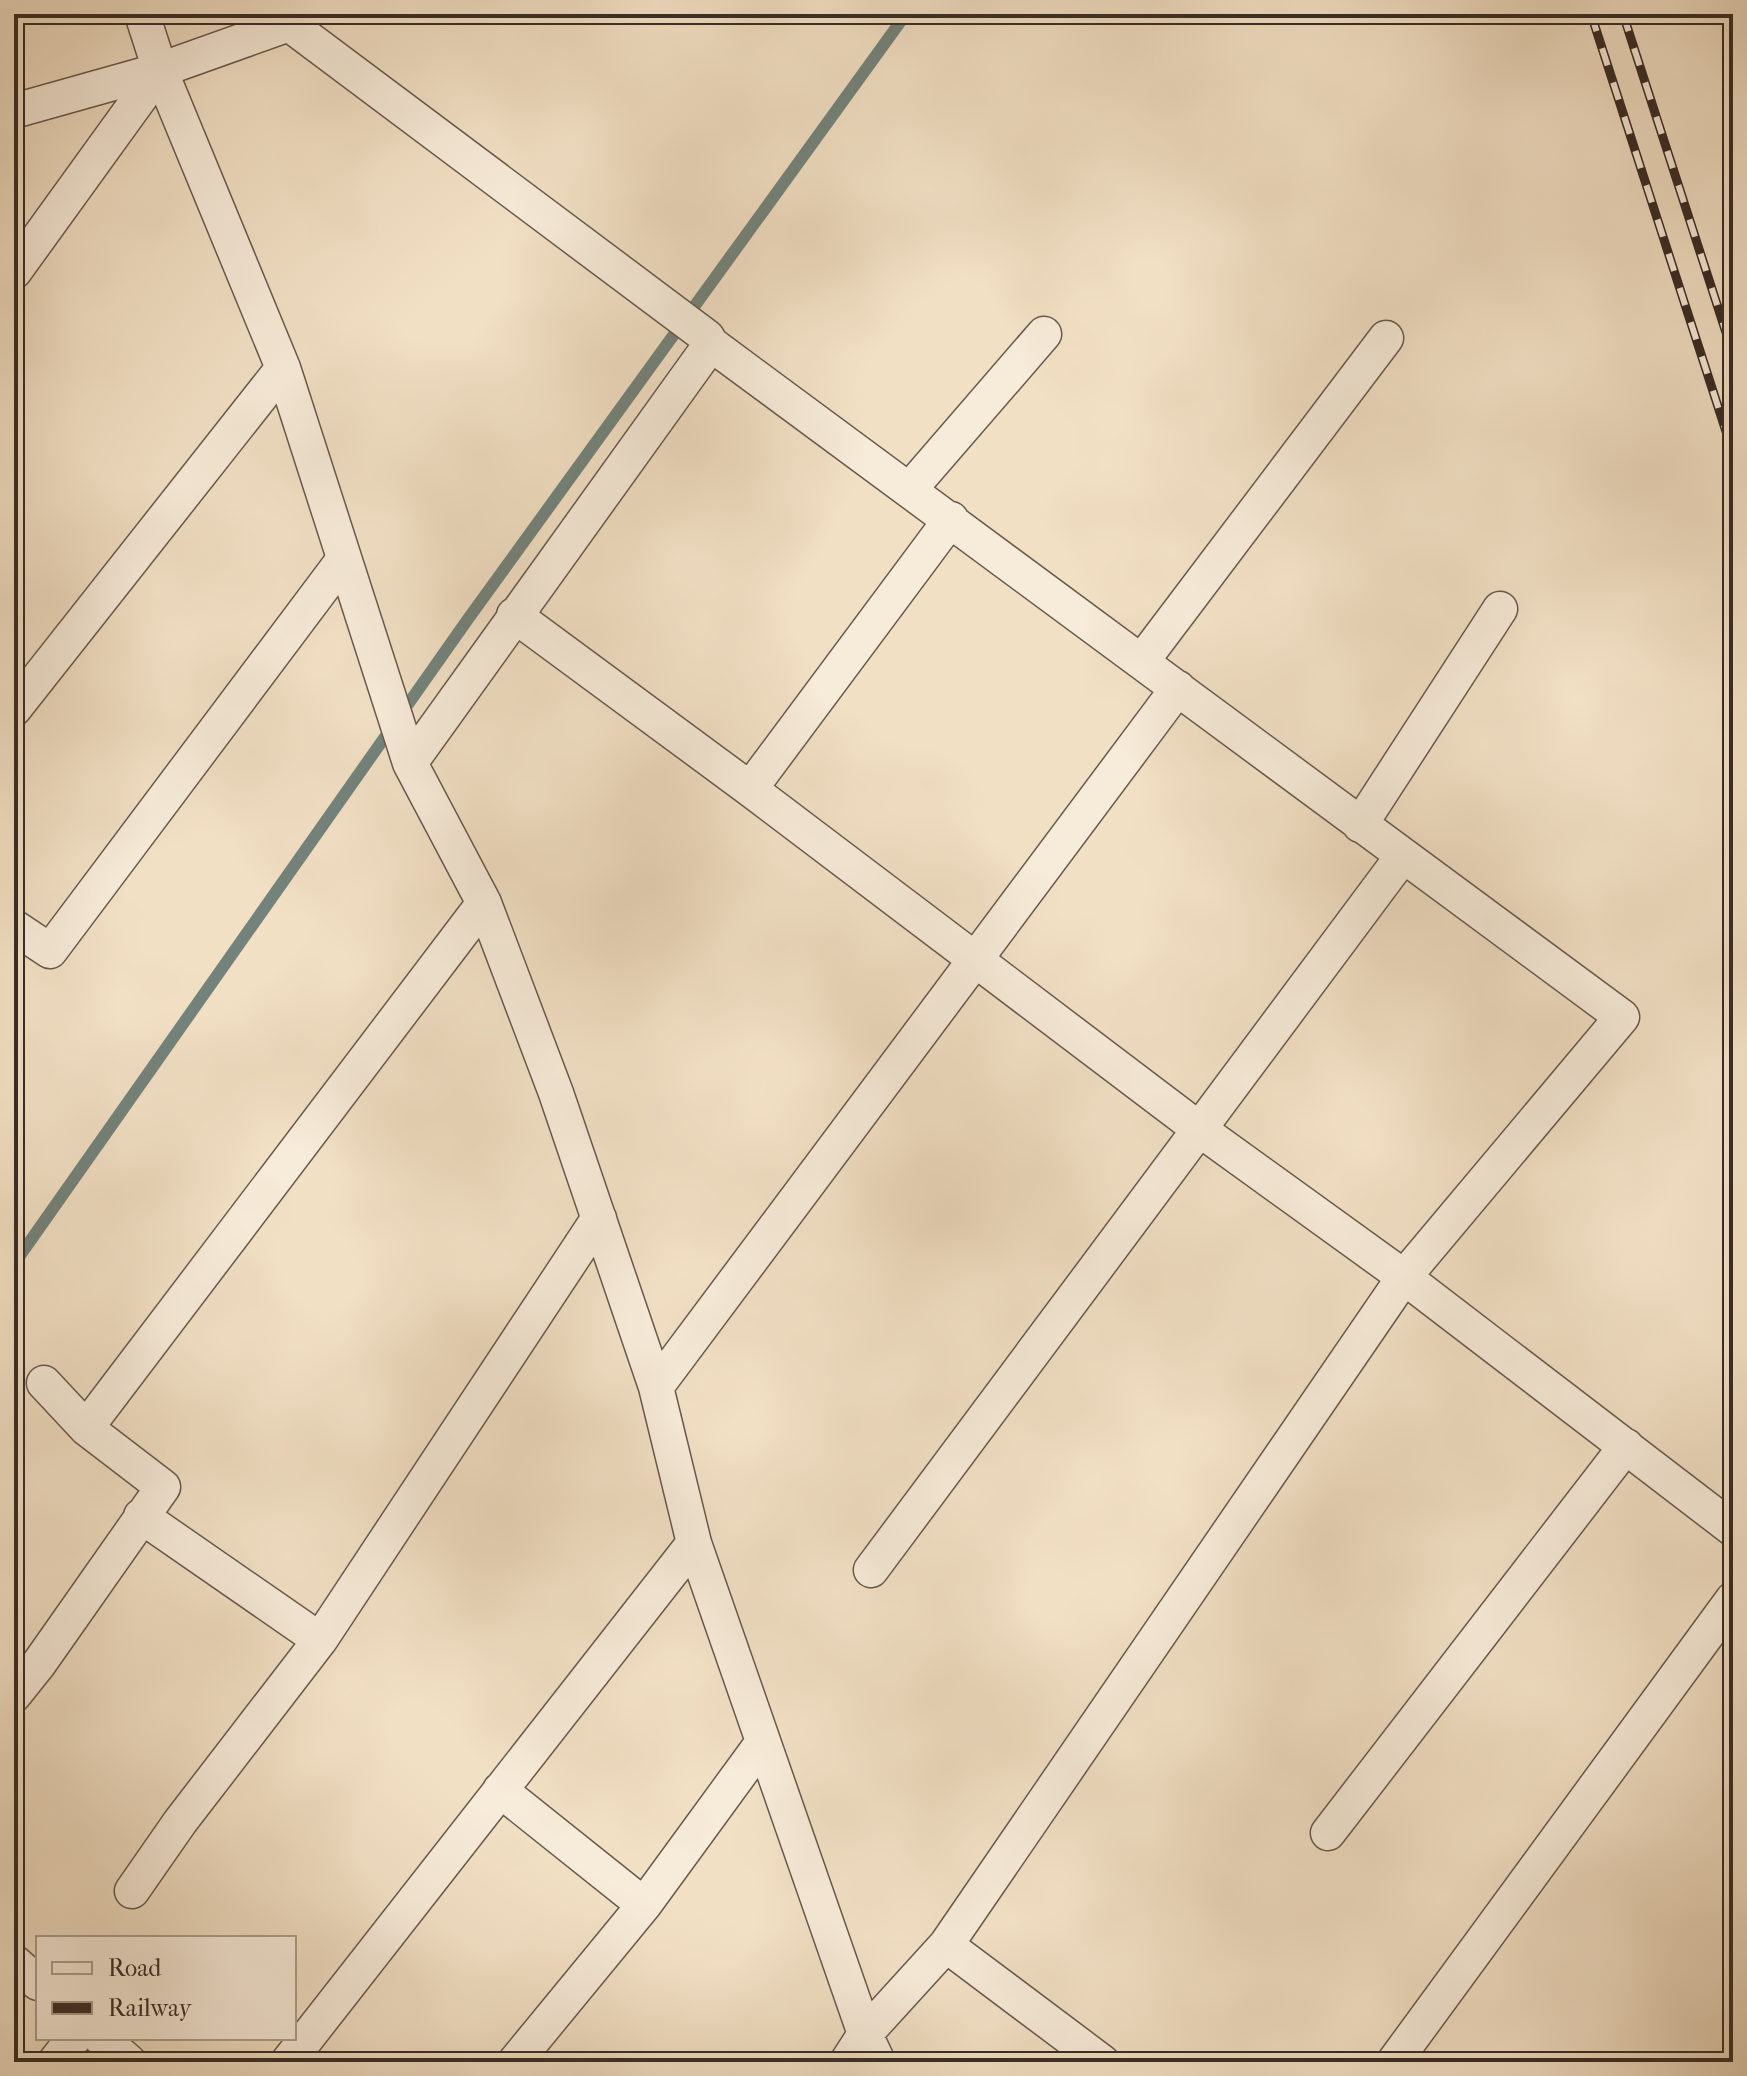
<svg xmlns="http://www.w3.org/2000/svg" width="1747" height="2076" font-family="'IM FELL French Canon',serif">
<rect width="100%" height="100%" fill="#f2e0c5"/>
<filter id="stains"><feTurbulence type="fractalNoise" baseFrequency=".0025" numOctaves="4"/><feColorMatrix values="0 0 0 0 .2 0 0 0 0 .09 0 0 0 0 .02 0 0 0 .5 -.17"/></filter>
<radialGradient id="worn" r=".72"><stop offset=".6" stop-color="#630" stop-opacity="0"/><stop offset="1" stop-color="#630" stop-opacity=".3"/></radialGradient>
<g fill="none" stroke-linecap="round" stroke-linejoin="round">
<!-- stream -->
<path stroke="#73837c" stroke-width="12" d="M14 1264 468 619 906 14"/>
<!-- street casing -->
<g stroke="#66594e" stroke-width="37">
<path id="street" d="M142 14 160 70 283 368 410 763 484 903 556 1093 656 1387 694 1543 865 2034 878 2062
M14 111 160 70 289 24 707 337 711 344 1622 1017 1404 1277 946 1945 865 2034 847 2062
M14 272 160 70
M910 489 1044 334
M514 615 750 789 1199 1129 1404 1277 1733 1529
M1142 661 1386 338
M14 709 283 368
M410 763 711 344
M750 789 951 519
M1360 825 1500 609
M14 927 50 951 344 559
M656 1387 1178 688
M86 1428 484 903
M141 1516 320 1640
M871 1570 1402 857
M14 1695 38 1665 163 1487 86 1428 44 1383
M500 1790 644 1905 515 2062
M1328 1833 1626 1446
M132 1891 180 1822 320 1640 599 1218
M644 1905 763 1742
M946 1945 1102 2062
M14 1962 38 1983
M101 2038 129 2062
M55 2062 74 2038
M288 2062 694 1543
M1394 2062 1733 1599"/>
</g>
<!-- street -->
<use href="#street" stroke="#f7ebd9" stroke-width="34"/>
<!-- rail casing -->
<g stroke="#382c26" stroke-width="9">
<path id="rail" d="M1591 14 1733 453
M1623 14 1733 354"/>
</g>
<!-- rail -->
<use href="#rail" stroke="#f7ebd9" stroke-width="6" stroke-dasharray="18" stroke-linecap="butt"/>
</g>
<!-- margin -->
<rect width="1747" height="2076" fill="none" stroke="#f2e0c5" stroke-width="48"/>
<rect x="16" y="16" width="1715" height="2044" fill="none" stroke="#382c26" stroke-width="4"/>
<rect x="24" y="24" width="1699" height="2028" fill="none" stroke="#382c26" stroke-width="2"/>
<!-- legend -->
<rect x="36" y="1936" width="260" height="104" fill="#f7ebd9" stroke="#ab9f91" stroke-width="2"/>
<rect x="52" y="1962" width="40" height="12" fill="#f7ebd9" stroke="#ab9f91" stroke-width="2"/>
<text x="108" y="1976" font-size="24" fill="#382c26">Road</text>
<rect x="52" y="2002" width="40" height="12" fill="#382c26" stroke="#ab9f91" stroke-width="2"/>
<text x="108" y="2016" font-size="24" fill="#382c26">Railway</text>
<rect width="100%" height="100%" filter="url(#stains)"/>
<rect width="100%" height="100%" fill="url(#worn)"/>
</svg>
